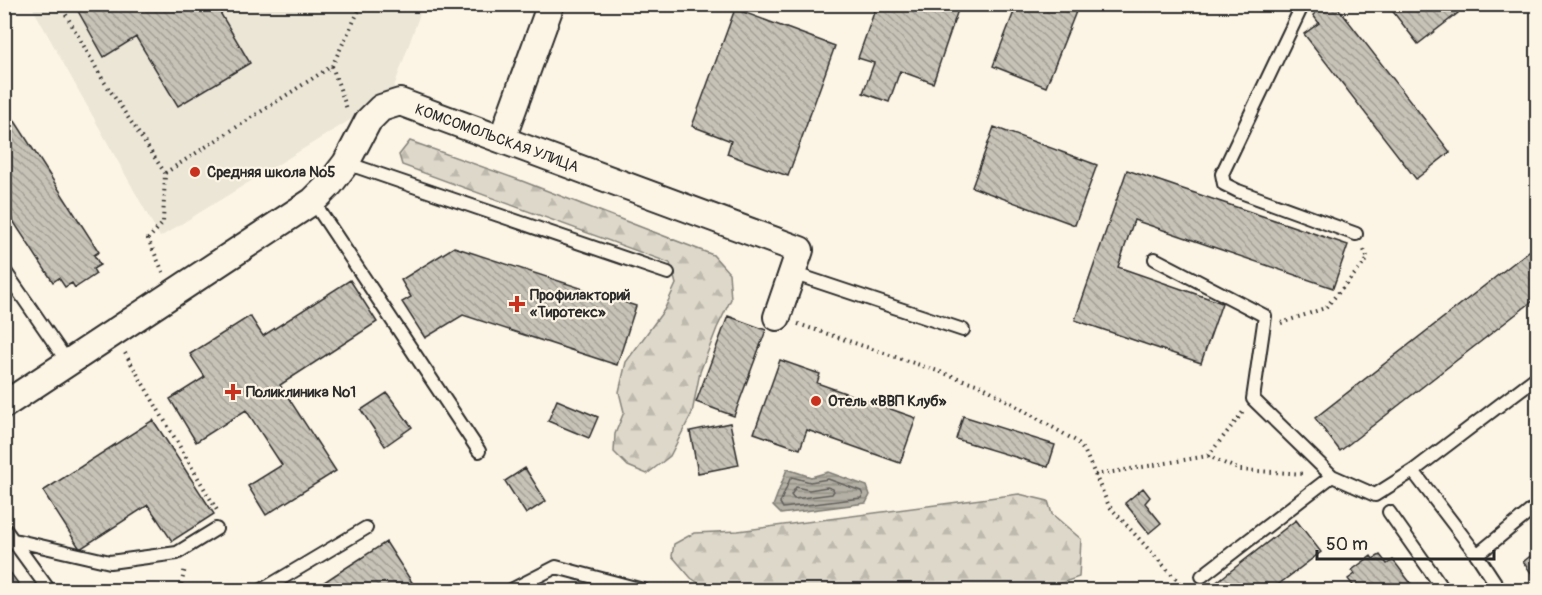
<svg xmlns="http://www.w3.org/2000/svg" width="1542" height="595" font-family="Pangolin,sans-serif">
<defs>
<pattern id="forest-firs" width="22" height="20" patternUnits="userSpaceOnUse" patternTransform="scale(1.5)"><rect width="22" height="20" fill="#ded8ca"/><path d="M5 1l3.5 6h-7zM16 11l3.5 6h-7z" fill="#bfbaae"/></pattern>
<pattern id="water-rules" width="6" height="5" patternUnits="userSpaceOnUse" patternTransform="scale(1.5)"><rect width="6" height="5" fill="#b4b0a5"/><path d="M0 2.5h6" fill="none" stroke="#938f87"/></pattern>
<pattern id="building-back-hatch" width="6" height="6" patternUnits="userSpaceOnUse" patternTransform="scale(1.5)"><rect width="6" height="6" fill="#c8c3b7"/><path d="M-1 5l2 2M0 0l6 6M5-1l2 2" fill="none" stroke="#a39f95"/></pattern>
</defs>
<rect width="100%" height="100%" fill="#fcf5e5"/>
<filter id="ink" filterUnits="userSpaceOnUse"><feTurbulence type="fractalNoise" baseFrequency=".0167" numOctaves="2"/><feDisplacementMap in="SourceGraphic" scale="12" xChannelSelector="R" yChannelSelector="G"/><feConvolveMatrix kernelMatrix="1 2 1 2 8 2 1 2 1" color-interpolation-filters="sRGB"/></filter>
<g filter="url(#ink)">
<!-- built -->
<path fill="#ece6d7" d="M31 5H423L390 98 350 120 160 237Z"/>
<!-- forest -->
<path fill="url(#forest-firs)" stroke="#84827a" stroke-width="1.5" d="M410 141 522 181 713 255 729 273 731 299 717 328 700 372 692 413 670 456 647 474 628 466 614 452 615 434 624 412 619 392 626 362 664 310 676 284 670 263 402 165 399 155Z
M1019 494 1048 501 1052 514 1081 539 1079 577 1050 587 1024 590H709L691 578 672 556 674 544 694 533 738 531Z"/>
<!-- water -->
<path fill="url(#water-rules)" stroke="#7d7b74" stroke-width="1.5" d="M787 469 811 477 828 472 867 486 870 495 866 503 781 514 773 506Z"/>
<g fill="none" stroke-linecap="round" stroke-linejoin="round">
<!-- shore -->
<path stroke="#62605c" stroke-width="1.5" d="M792 477 810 482 828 479 861 491 863 495 861 498 783 508 780 503 790 479Z
M796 487 809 490 827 487 833 489 834 491 832 494 794 499 791 495Z"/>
</g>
<!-- building -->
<path fill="url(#building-back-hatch)" stroke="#2b2b2b" stroke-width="1.5" d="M74 4H215L250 63 178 106 136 37 104 57Z
M877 4H960L933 83 900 71 889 102 863 93 874 63 858 58Z
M1017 4H1079L1046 87 993 66Z
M1326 4H1335L1450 152 1416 179 1304 34 1319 23 1313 15Z
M1387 4H1452L1458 13 1418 44Z
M735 9 835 46 788 176 727 154 731 141 692 126Z
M4 104 99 252 94 255 100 265 93 269 96 274 75 288 72 283 65 287 59 278 53 282 4 207Z
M994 127 1097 165 1075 225 972 187Z
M1127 170 1348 245 1333 288 1134 220 1118 267 1222 303 1201 363 1075 320Z
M1538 244V297L1340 451 1315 418Z
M454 247 636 306 617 365 463 315 425 338 402 302 411 297 401 280Z
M350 280 377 322 280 385 336 471 266 515 248 486 282 465 246 410 196 442 170 399 205 377 190 354 250 316 263 336Z
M728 316 766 330 734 416 696 402Z
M780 360 820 374 817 383 916 418 900 463 807 430 800 449 754 433Z
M387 393 412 427 385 446 361 410Z
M557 400 598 417 589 438 548 421Z
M963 416 1055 445 1048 467 956 439Z
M153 420 214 514 172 541 148 505 80 549 43 491Z
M730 423 739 465 698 473 690 431Z
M525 468 546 501 526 514 505 481Z
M1143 488 1150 497 1145 503 1161 523 1149 533 1125 503Z
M1296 520 1321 552 1271 590H1219L1214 584Z
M386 542 417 590H312L338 573Z
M1538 550V582L1523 562Z
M1380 555 1387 564 1393 560 1416 590H1352L1355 588 1348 579 1355 574 1352 570 1371 556 1373 559Z
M4 564 23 590H4Z"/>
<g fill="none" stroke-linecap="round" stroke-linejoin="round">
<!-- lane casing -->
<g stroke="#2b2b2b" stroke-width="16">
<path id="lane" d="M1303 4 1222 174 1224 184 1238 191 1356 234
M346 163 668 273
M313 201 479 451
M1155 259 1265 316 1253 399 1332 476
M4 270 69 364
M792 273 963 330
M1389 512 1444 590
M4 528 49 590
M14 540 110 562 177 553 216 529
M1477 555 1538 505
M1202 576 1332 476 1375 495 1413 471
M262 590 366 528
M511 590 556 567 643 590
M1500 590 1477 555 1413 471 1538 376"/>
</g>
<!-- street casing -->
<g stroke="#2b2b2b" stroke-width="30">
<path id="street" d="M502 139 551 4
M4 405 313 201 330 184 346 163 368 121 381 108 400 102 800 250 777 317"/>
</g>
<!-- path -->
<path stroke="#2b2b2b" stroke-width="4" stroke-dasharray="1.5 4.5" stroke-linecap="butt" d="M60 4 103 80 165 173 163 223 148 239 163 272
M332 66 347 109
M165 173 332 66 362 4
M1281 323 1325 308 1368 259 1364 250
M798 324 982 386 1076 441 1085 452 1109 506 1186 590
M125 353 218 512
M1208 456 1243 412
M1095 475 1208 456 1240 470 1306 474
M180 590 185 568"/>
<!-- lane -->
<use href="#lane" stroke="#fcf5e5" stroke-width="12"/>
<!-- street -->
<use href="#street" stroke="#fcf5e5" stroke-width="26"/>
</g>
</g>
<!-- markers -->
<g fill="#c8321e" stroke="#fcf5e5" stroke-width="2">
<circle cx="195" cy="172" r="6"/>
<path d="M514 295h6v6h6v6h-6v6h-6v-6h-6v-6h6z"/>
<path d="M230 383h6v6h6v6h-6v6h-6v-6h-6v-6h6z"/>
<circle cx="816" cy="401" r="6"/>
</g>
<g text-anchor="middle" stroke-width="4.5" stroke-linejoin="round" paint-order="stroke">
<!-- street labels -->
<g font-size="15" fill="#2b2b2b" stroke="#fcf5e5">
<text transform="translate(497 138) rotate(20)" y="5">КОМСОМОЛЬСКАЯ УЛИЦА</text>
</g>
<!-- poi labels -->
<g font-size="15" font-weight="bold" fill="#2b2b2b" stroke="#fcf5e5" text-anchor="start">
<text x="207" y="177">Средняя школа №5</text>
<text x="530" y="300">Профилакторий<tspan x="530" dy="17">«Тиротекс»</tspan></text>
<text x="246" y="397">Поликлиника №1</text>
<text x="828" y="406">Отель «ВВП Клуб»</text>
</g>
</g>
<!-- margin -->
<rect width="1542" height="595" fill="none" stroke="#fcf5e5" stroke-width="24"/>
<rect x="12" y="12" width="1518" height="571" fill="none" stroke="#2b2b2b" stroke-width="2" filter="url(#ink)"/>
<!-- scale -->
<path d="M1317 550v9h177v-9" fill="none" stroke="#2b2b2b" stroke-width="3"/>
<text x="1326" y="550" font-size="18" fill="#2b2b2b" stroke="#fcf5e5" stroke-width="4.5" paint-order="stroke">50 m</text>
</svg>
